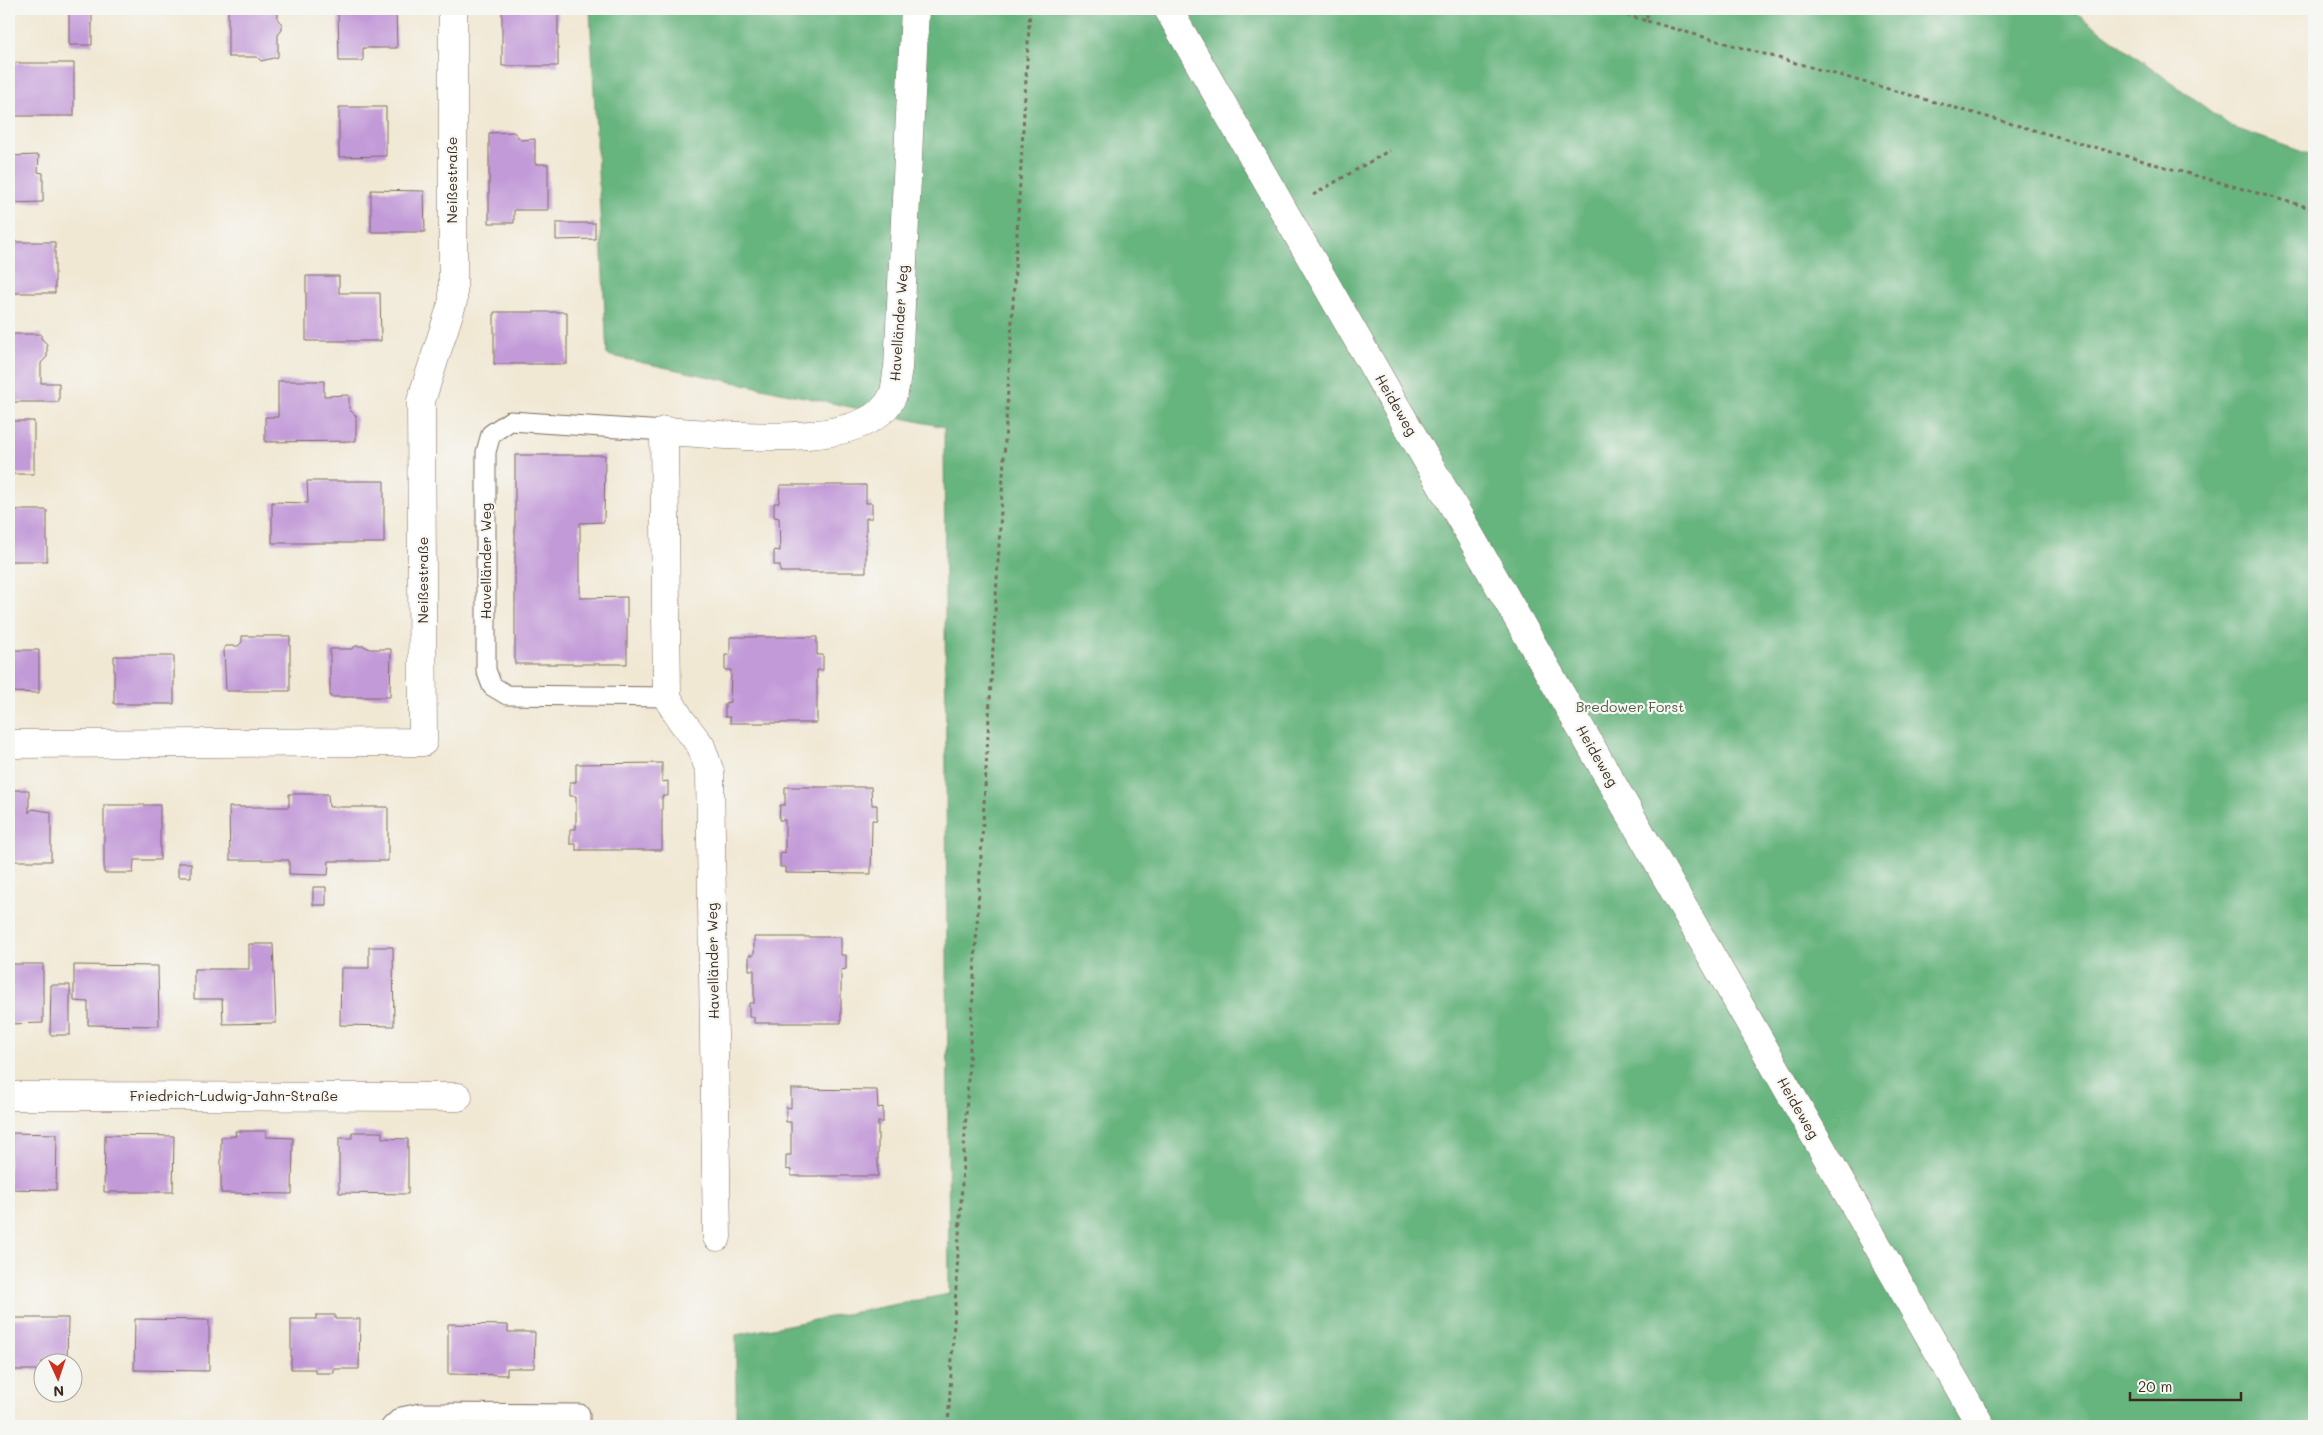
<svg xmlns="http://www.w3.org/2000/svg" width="2323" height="1435" font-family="Mali,sans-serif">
<rect width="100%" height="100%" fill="#f6f6f2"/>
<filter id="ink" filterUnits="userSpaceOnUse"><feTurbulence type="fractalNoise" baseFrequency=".02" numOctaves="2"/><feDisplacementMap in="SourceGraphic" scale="10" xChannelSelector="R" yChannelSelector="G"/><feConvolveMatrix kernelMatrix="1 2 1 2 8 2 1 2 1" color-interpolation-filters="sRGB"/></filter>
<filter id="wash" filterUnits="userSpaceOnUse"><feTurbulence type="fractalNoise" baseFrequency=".0096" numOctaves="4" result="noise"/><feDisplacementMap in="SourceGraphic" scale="20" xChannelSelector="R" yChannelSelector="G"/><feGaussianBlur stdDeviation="1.12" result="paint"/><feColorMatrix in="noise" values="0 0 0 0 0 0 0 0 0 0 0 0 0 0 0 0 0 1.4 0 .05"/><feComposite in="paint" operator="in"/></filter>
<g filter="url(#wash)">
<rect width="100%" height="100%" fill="#f1e8d4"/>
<!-- forest -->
<path fill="#66b47e" stroke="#506f4e" d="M590 9H2071L2232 127 2314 156V1426H736V1335L949 1294 944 427 607 355Z"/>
<g id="blocks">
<!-- building -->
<path fill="#c29ad8" d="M69 9H92V45H69Z
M228 9H278V20L282 24V30L278 35V57L261 61 257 57H228Z
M338 9H396L397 48H363V61H339Z
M502 9H558V66H502Z
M9 63H74V116H9Z
M339 107H386V156L339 157Z
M514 132 521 140 535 139V164H548V210H514V223H489V133Z
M39 155 38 172 43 173V202L9 203V156Z
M371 190 424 191 425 232H371Z
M556 223H595V239L556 240Z
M9 242H55V293H9Z
M306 276H339V293H380L381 341H306Z
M494 312H567V364H494Z
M9 334H41V338L47 344V357L41 363V383H59V402H10Z
M278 381H324V396L349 395V409L356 416V441L265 442V417H278Z
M9 421H34V474H9Z
M515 455H605L604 522 580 523V598L627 597V664H515Z
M307 481H384V543H272V502L308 503Z
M780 485H866V503H872V518H866V572H780V565H774V550L780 551 779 518 774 517V503H779Z
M9 510H47V561H9Z
M242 636H290V691H226L224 649 226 646H238L242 642Z
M730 637H817V655H823V670H817V723H730V717H725V703L730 702 731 670H725V655H730Z
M356 646H364L370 649H391L390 697H330V649H351Z
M9 650H39V693L9 692Z
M114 656H174V704H114Z
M662 763V782L668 781V796H662V850H576V844H570V829H576V796H570V782H576V764Z
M785 787H871L872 805H877V820H872L871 874 785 873V867H780V852L785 853V820H779L780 805H785Z
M9 790H29V813L32 809 51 812V861H9Z
M289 794H328L329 807H388V861H329L328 875 289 874V860H230L229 807H289Z
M104 805H160V860H134L133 873H104Z
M178 863H191V877H178Z
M313 887H326V905H313Z
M754 937H841V955H846V969L841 970V1023H754V1017H749V1003H754V970H749V955H754Z
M249 944H273L276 1023 223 1024 222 999H194V969H249Z
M369 947H393L394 1026 340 1025 341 968H369Z
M9 964H43V1023L9 1024Z
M74 965 158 966 159 1026 88 1025V1002L74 1001Z
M51 985H70V1035H50Z
M791 1089 877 1090 878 1108 883 1107V1122H878V1176H791V1170L786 1169V1155H791V1122H786V1107L791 1108Z
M235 1131H266V1137L293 1138 292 1194 221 1193V1137L236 1136Z
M352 1132H382V1138L408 1139V1194L339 1193V1138H352Z
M9 1133 57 1134 56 1190 9 1189Z
M105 1135 174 1136 173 1192H104Z
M316 1315H335V1319H360L359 1369H334V1373H315V1369H291V1319H316Z
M9 1318H68L67 1362H42V1370H9Z
M135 1319 209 1320V1371L134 1370Z
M448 1324 508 1325V1332H535L534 1368H507V1375L448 1374Z"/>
</g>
</g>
<g filter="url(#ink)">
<use href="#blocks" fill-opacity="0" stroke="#7b6c5e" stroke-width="1"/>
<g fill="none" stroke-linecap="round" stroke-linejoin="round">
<!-- service casing -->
<g stroke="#7b6c5e" stroke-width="21">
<path id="service" d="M664 431 510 421 491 434 486 452V670L492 686 507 695 667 697
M391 1426 401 1417 420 1413 580 1414V1426"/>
</g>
<!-- minor casing -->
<g stroke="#7b6c5e" stroke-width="29">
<path id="minor" d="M1168 9 1981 1426
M9 744 423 742 421 401 453 301V9
M9 1096 458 1097
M717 1237 710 772 701 746 681 720 667 697 664 431C717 433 868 455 893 395 896 387 896 376 898 368L915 9"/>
</g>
<!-- path -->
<path stroke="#7b6c5e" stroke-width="3" stroke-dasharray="4 4" stroke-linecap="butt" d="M1603 9 1647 21V9
M1647 21 2314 209
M1313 195 1390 150
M948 1426 1030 9"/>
<!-- service -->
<use href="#service" stroke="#fff" stroke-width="19"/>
<!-- minor -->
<use href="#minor" stroke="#fff" stroke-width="28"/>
</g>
</g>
<g text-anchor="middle" stroke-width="4.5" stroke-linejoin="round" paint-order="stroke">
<!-- street labels -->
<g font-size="14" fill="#3b2a1e" stroke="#f6f6f2">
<text transform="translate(452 180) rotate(-90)" y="5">Neißestraße</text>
<text transform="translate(899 323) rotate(-86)" y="5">Havelländer Weg</text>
<text transform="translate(1396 405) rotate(60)" y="5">Heideweg</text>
<text transform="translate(486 561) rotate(-90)" y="5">Havelländer Weg</text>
<text transform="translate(423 580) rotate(-90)" y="5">Neißestraße</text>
<text transform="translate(1597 756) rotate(60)" y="5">Heideweg</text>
<text transform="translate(713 961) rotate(-91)" y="5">Havelländer Weg</text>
<text x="234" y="1101">Friedrich-Ludwig-Jahn-Straße</text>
<text transform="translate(1798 1108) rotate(60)" y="5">Heideweg</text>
</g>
<!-- park labels -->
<g font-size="14" fill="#4f5c42" stroke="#f6f6f2">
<text x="1630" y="712">Bredower Forst</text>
</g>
</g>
<!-- margin -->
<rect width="2323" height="1435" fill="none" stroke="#f6f6f2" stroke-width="30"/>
<!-- north arrow -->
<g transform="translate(58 1378) rotate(177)"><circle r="24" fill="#f6f6f2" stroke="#aba49d"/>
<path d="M0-4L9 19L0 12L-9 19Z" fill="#c8321e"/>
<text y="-8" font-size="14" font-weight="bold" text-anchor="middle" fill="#3b2a1e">N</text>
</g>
<!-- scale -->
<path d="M2130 1392v8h111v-8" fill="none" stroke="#3b2a1e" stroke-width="2.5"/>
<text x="2138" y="1392" font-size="15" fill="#3b2a1e" stroke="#f6f6f2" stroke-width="4" paint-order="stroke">20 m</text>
</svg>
